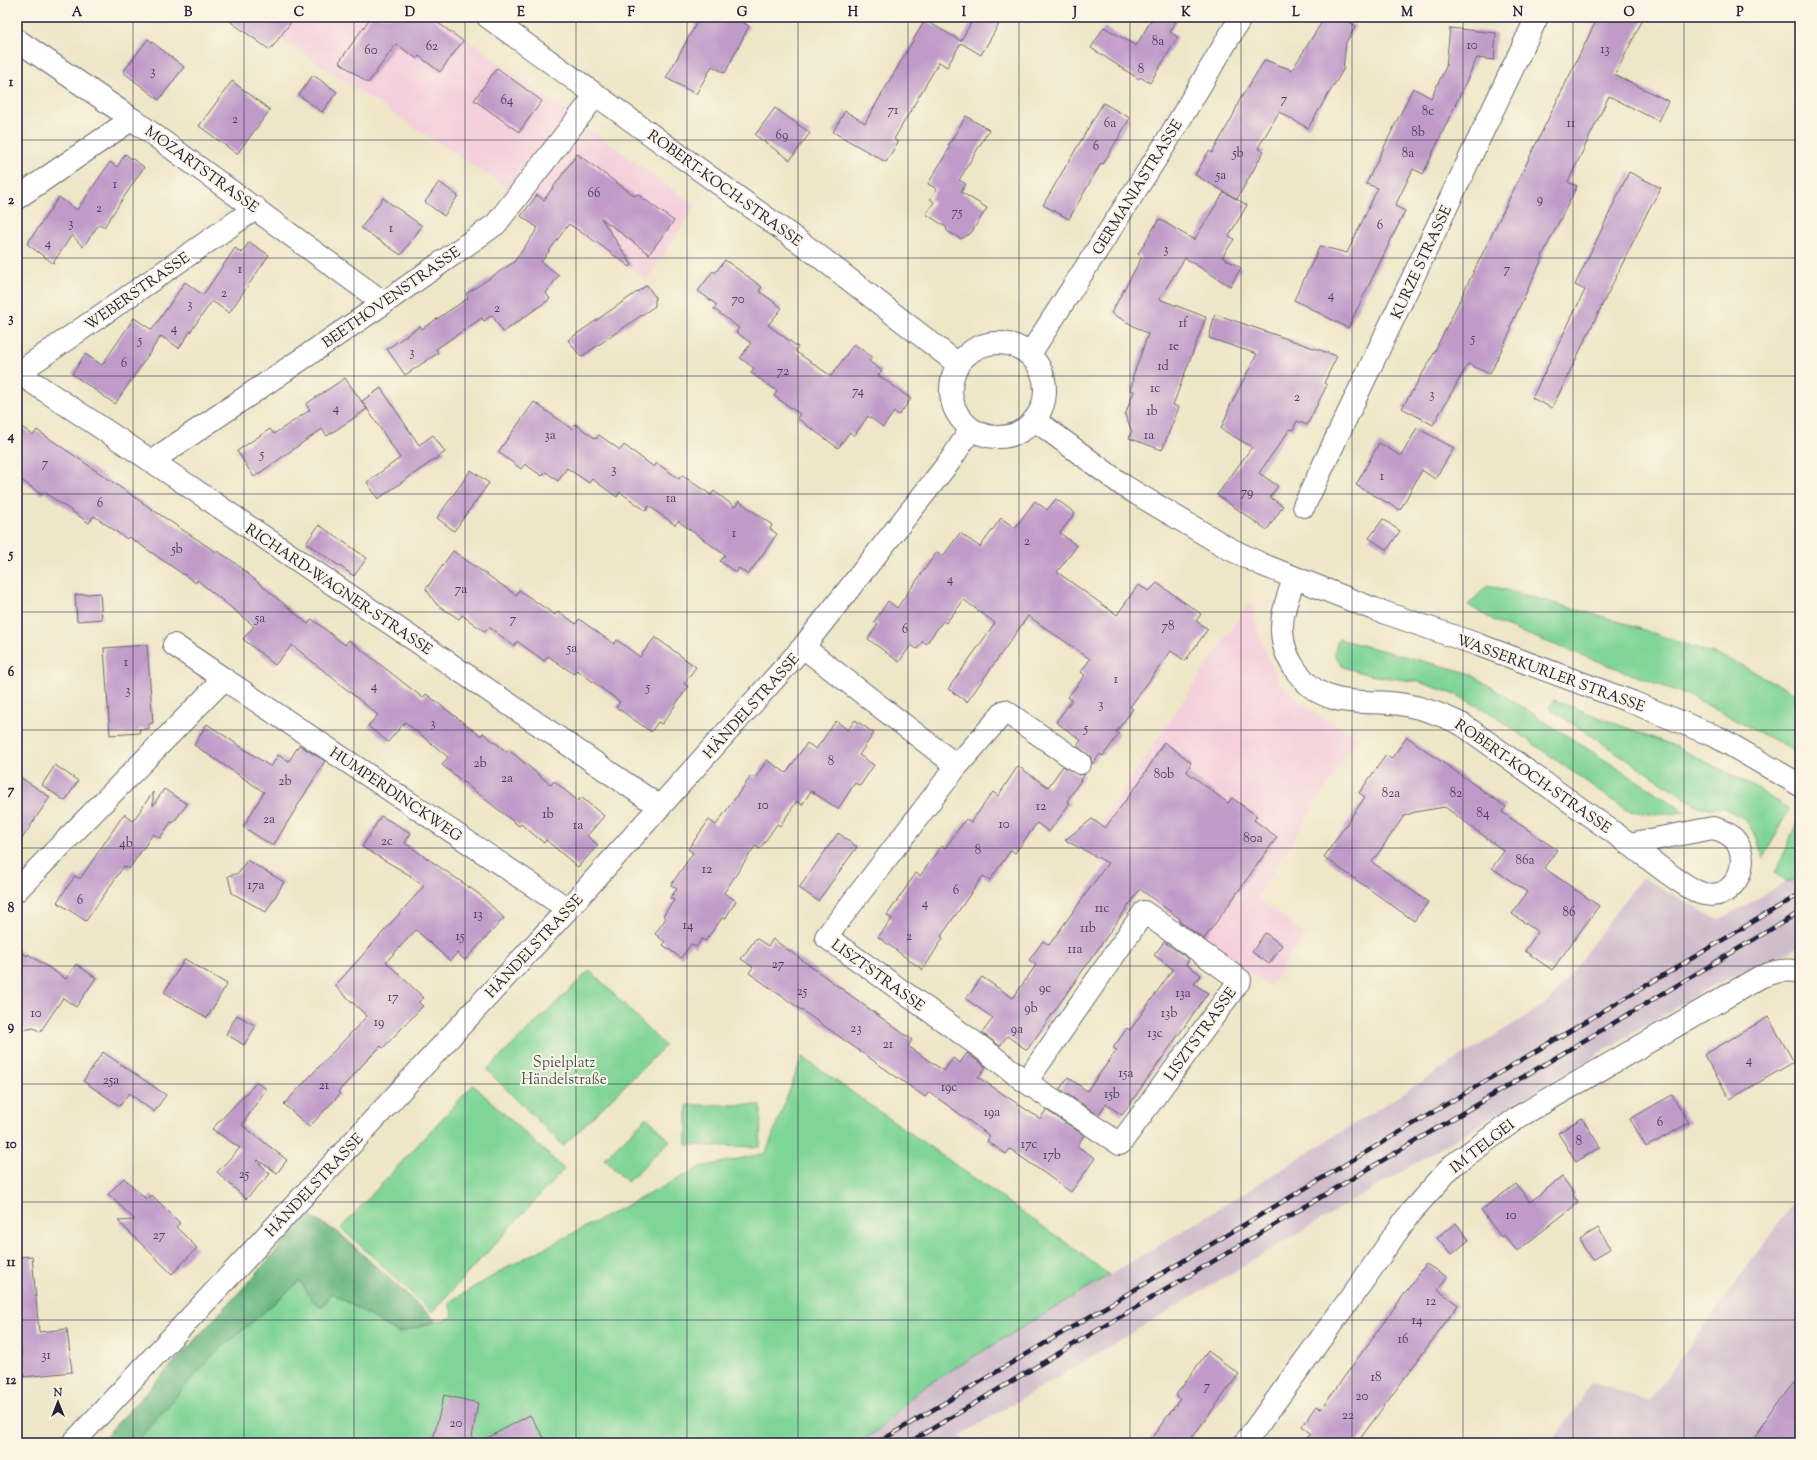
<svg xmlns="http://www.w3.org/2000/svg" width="1817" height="1460" font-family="'Sorts Mill Goudy',serif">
<rect width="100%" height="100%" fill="#fcf5e5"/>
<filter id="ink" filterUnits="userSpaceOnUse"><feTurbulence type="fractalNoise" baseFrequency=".025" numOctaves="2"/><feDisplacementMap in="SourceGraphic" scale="8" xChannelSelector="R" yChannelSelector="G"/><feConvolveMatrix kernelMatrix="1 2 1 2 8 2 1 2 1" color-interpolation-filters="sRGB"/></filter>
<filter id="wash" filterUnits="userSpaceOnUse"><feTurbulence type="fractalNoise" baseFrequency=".012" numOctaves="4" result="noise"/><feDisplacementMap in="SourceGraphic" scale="16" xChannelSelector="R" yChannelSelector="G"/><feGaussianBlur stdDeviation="0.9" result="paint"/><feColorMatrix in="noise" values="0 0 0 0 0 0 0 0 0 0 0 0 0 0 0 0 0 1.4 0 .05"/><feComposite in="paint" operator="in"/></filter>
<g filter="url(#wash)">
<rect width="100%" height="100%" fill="#ede6c7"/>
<!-- built -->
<path fill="#f4cfdc" d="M247 17H437L695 206 647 280Z
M1251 600 1261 641 1279 683 1314 713 1358 737 1257 897 1305 934 1269 987 1083 850Z"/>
<!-- industrial -->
<path fill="#d0bdcc" d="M1800 875V947L1708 988 961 1435 964 1441 960 1443H857L878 1431 920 1389 1204 1218 1550 1001 1642 877 1718 920Z
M1800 1194V1443H1552L1592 1382 1649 1402Z"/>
<!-- green -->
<path fill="#7fd497" stroke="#507b69" d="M1488 585 1615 620 1731 660 1800 696V754L1692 697 1500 624 1468 605Z
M1338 639 1469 673 1686 812 1655 815 1626 810 1492 714 1459 696 1419 682 1369 675 1343 667 1334 653Z
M1554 700 1672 745 1742 780 1789 809 1763 859 1757 838 1745 819 1724 808H1701L1549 708Z
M1800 816V875L1787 883 1775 872Z
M590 970 665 1046 563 1146 487 1070Z
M802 1057 1079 1252 1109 1275 920 1389 878 1431 857 1443H135L210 1358 300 1281 313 1301 322 1307 332 1293 399 1333 453 1317 449 1302 508 1267 701 1167 766 1153Z
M473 1085 564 1169 432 1312 341 1228Z
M687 1105H761L760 1147 687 1145Z
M647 1117 670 1141 627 1182 604 1159Z"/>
<!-- forest -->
<path fill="#67b680" stroke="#446c5e" d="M307 1215 338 1232 436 1321 398 1333 332 1293 322 1307 313 1301 300 1281 210 1358 135 1443H99L256 1274Z"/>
<g id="blocks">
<!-- building -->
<path fill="#c09bc9" d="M224 17H295L270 50Z
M371 17H430L463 41 440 72 419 56 417 59 396 44 368 83 339 62Z
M700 17H734L749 26 725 73 712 66 696 94 666 78Z
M974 17H1003L981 55 961 43 947 67 939 62 894 139 898 142 886 162 833 132 845 111 865 123 925 20 961 41Z
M1153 17H1179L1170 32 1178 37 1150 83 1140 77 1139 79 1091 48 1104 27 1136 46Z
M1325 17H1341L1356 26 1346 42 1343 70 1308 128 1279 112 1258 148 1264 151 1237 199 1195 175 1209 151 1212 153 1233 116 1239 101 1265 60 1292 70Z
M1598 17H1644L1615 75 1668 101 1658 121 1609 96 1568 182 1577 186 1542 256 1543 257 1510 327 1512 328 1490 374 1468 364 1433 425 1402 408 1430 361Z
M1450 28 1496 33 1494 60 1477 58 1423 174 1413 169 1395 206 1405 211 1348 328 1294 300 1320 246 1347 253 1378 188 1366 184 1413 88 1431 98 1446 67Z
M148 39 184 67 159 100 123 72Z
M497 68 542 101 519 132 474 100Z
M313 75 337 92 322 112 299 95Z
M232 81 270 110 237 154 199 126Z
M1103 103 1130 118 1103 164 1101 163 1069 219 1043 205Z
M775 108 810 133 790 160 755 135Z
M966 116 989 130 959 180 966 184 961 192 987 208 971 233 961 239 947 231 946 227 926 214 934 202 930 199 937 189 928 184 950 147 948 146Z
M125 154 144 167 104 227 99 224 83 247 72 235 53 263 27 244 59 197 77 210 110 162 117 167Z
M577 154 635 196 637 194 674 221 649 254 601 218 632 265 630 267 585 234V235L569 224 541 262 559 275 546 293 550 299 503 332 492 315 484 321 482 318 436 349 438 353 405 375 387 349 420 326 422 329 468 298 466 294 514 262 538 228 521 216 537 195 544 200Z
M1629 172 1661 188 1649 209 1552 408 1532 398 1585 290 1575 285Z
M439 182 458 196 444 216 425 202Z
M1224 192 1247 205 1229 236 1234 239 1222 257 1241 268 1230 286 1185 258 1159 299 1206 317 1173 405 1179 407 1162 450 1129 438 1132 431 1125 415 1134 391 1130 390 1134 379H1132L1148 334 1111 313 1142 257 1138 254 1159 219 1194 240Z
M383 198 422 226 401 255 361 228Z
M249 242 269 255 229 313 212 301 179 348 161 336 115 404 72 374 85 354 102 365 134 318 152 330 185 282 203 295 235 248 242 253Z
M725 260 762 287 759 291 782 308 768 325 798 347 795 351 831 376 854 344 872 357 869 361 882 371 878 375 911 399 899 415 894 412 883 427 868 416 854 436 850 432 838 448 797 418 800 414 774 396 777 391 751 373 754 368 740 358 751 343 736 332 739 328 714 309 717 305 698 291 713 271 715 273Z
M647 285 655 297V306L581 357 568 340Z
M1215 314 1337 356 1324 383 1327 385 1307 425 1297 421 1293 430 1290 429 1259 473 1278 486 1270 497 1283 506 1267 530 1217 495 1252 447 1221 429 1230 406 1257 354 1209 338Z
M345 378 367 409 327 436 322 429 254 477 237 451 270 429 274 434 310 410 306 404Z
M381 388 419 445 433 435 445 452 378 499 367 482 400 458 362 401Z
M534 402 572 429 575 424 596 439 599 435 620 450 624 445 654 467 657 463 679 479 682 475 711 495 714 491 735 507 739 501 772 525 770 529 777 534 748 575 739 568 736 573 720 561 725 555 678 521 675 525 649 506 646 511 620 492 617 497 592 479 589 483 567 468 558 481 546 472 542 476 525 464 521 469 498 452Z
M17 424 33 435 37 430 159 514 216 552 217 551 230 559 308 624 312 619 345 645 349 640 423 698 426 694 481 736 483 733 507 752 509 750 551 785 554 781 578 801 581 797 604 816 587 836 598 845 578 867 546 840 544 843 521 824 519 826 442 765 448 757 405 722 388 742 368 726 378 715 292 645 275 665 243 639 254 626 197 580 196 583 129 537 127 539 94 516 89 523 44 492 42 495 17 477Z
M1417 428 1454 448 1435 479 1422 470 1400 510 1356 485 1379 443 1401 456Z
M471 470 489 483 454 531 437 518Z
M1056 499 1075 513 1060 533 1077 546 1057 572 1117 615 1138 585 1149 591 1157 583 1201 614 1196 621 1208 629 1185 661 1171 651 1130 707 1133 709 1116 732 1119 734 1103 756 1100 754 1092 764 1091 757 1077 746 1081 740 1056 722 1072 700 1068 697 1085 675 1081 672 1090 659 1028 616 967 702 948 689 995 623 964 600 946 623 943 621 926 644 923 641 917 649 911 645 899 662 868 639 878 624 874 622 888 601 897 608 937 552 943 556 960 533 980 547 1001 518 1015 528 1035 501 1047 510Z
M1383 519 1400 531 1387 550 1369 538Z
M319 525 367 558 354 576 306 543Z
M453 551 516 595 519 590 555 615 558 611 576 624 579 619 614 644 617 640 640 657 655 637 696 667 684 684 688 687 662 724 658 722 651 732 616 707 620 702 577 670 574 674 548 656 544 661 517 641 514 646 489 627 485 632 462 615 459 619 436 604 426 589Z
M100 593 102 619 77 621 75 595Z
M147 645 153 723 149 724V729H139L140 733 110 735 104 648Z
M855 720 874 733 859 755 874 765 860 786 855 783 838 809 811 791 802 805 797 801 780 826 777 824 760 849 755 846 724 893 736 901 725 919 723 917 705 941 702 939 696 947 691 944 681 958 663 945 665 942 655 934 666 918 663 916 674 900 670 898 677 889 671 885 693 853 688 849 709 820 716 825 751 776 755 778 767 760 786 773 807 743 816 749 836 721 848 730Z
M207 724 271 767 278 755 289 761 299 745 325 761 273 846 243 827 264 792 194 745Z
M1407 737 1506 807 1502 812 1557 850 1544 868 1599 906 1552 970 1525 951 1538 932 1512 914 1527 892 1492 868 1504 851 1445 807 1415 812 1404 816 1372 862 1428 902 1414 921 1324 857 1365 797 1359 793 1386 755 1391 759Z
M1164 742 1191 762 1187 772 1228 803 1232 798 1257 816 1254 820 1277 837 1204 939 1179 921 1180 919 1140 889 1027 1050 1007 1036 1000 1046 982 1033 993 1018 966 999 982 977 1013 998 1036 965 1029 960 1043 941 1049 945 1108 863 1065 840 1092 819 1105 828 1140 781Z
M55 765 78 781 65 801 42 785Z
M1018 766 1048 787 1063 766 1079 775 1085 774 1067 801 1070 803 1049 832 1037 823 1015 853 1011 850 990 880 983 876 941 936 943 938 923 970 878 937 892 919 887 915 916 873 920 876 941 846 945 848 966 819 971 822 993 792 998 796Z
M17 775 50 797 17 846Z
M164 789 187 804 173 823 171 822 160 838 153 834 129 869 124 866 86 921 57 902 75 876 80 879 124 814 133 821 153 792V806Z
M381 816 411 833 405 843 479 894 504 918 465 960 457 953 450 961 416 930 386 962 424 998 418 1002 423 1006 383 1048 381 1046 366 1061 338 1092 340 1094 309 1127 284 1104 367 1016 335 986 424 886 410 877 411 876 362 847Z
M838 833 857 847 818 901 799 888Z
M247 860 284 882 266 912 232 893 228 876 239 873Z
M1265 933 1282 945 1269 964 1252 952Z
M756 938 768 946 773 939 802 960 912 1040 908 1046 944 1071 953 1058 960 1063 967 1053 986 1067 978 1077 1040 1119 1046 1110 1084 1135 1077 1146 1095 1158 1071 1192 1010 1149 1006 1154 987 1141 990 1136 950 1107 929 1092 925 1097 749 973 753 967 741 959Z
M1164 942 1189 959 1186 964 1201 975 1194 984 1208 993 1122 1115 1106 1104 1098 1115 1060 1089 1068 1077 1087 1091 1117 1050 1113 1048 1127 1028 1130 1030 1173 969 1154 955Z
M17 949 27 956 28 954 66 979 76 964 96 978 76 1007 63 998 40 1032 34 1028 17 1031Z
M185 959 227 984 207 1018 164 992Z
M237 1015 256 1026 244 1045 226 1034Z
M1768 1017 1794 1062 1730 1099 1704 1055Z
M103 1052 166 1095 154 1112 129 1093 120 1106 83 1081Z
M257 1082 266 1089 242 1125 287 1160 277 1173 258 1160 257 1161 270 1174 246 1199 217 1172 240 1148 212 1129Z
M1672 1095 1689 1123 1646 1147 1630 1119Z
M1582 1118 1600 1147 1576 1162 1558 1133Z
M1562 1177 1574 1193 1573 1195 1578 1203 1517 1251 1504 1235 1501 1237 1481 1210 1516 1184 1530 1202Z
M124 1178 147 1200 152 1195 180 1223 176 1227 197 1248 172 1274 118 1221 135 1220 108 1194Z
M1456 1223 1469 1240 1451 1255 1437 1238Z
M1598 1228 1611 1248 1592 1260 1579 1240Z
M32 1256 39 1332 67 1329 72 1372 24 1377 17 1312V1257Z
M1426 1264 1447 1277 1438 1290 1458 1305 1357 1443H1304L1311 1433 1302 1426 1316 1406 1321 1409Z
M1208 1351 1239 1374 1188 1443H1148L1180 1399 1176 1395Z
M1800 1372V1443H1751Z
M444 1395 478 1403 471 1443H432Z
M530 1415 547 1443H478Z"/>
</g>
</g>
<g filter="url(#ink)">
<use href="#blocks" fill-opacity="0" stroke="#69676c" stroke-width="1"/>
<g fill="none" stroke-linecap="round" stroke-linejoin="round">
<!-- minor casing -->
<g stroke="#69676c" stroke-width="24">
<path id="minor" d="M17 40 132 119 384 303
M17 198 132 119
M1030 354 1164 146 1241 17
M17 372 177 478 660 807
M18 373 256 208
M152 461 384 303 496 224 596 95
M1304 506 1537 17
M1294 578C1289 595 1281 613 1282 631 1283 660 1305 690 1333 698 1352 704 1371 701 1390 703 1417 705 1439 713 1463 725 1517 763 1570 802 1624 840 1648 857 1670 878 1696 891 1703 895 1714 896 1722 893 1741 884 1749 856 1734 839 1729 833 1721 830 1713 828L1629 844
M174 645 224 679
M803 647 957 766 826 937 982 1048 1026 1082 1120 1144 1240 980 1144 912 1026 1082
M957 766 1005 711 1080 763
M17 890 224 679 568 909
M73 1443 248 1256 568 909 803 647 950 461 971 429
M1245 1443 1367 1275 1410 1213 1453 1165 1520 1116 1760 977C1774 972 1785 968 1800 972"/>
</g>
<!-- major casing -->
<g stroke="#69676c" stroke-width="24">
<path id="major" d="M488 17 815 253 958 364
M951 390a47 47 0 1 1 94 0a47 47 0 1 1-94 0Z
M1035 420 1124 486 1228 548 1263 565 1374 609 1479 645 1632 702 1717 737 1800 785"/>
</g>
<!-- minor -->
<use href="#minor" stroke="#fff" stroke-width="22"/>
<!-- major -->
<use href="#major" stroke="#fff" stroke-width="22"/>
<!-- rail casing -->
<g stroke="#22223b" stroke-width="4.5">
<path id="rail" d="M877 1443 1800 894
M908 1443 1800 912"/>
</g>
<!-- rail -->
<use href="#rail" stroke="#fcf5e5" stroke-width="3" stroke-dasharray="9" stroke-linecap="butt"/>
</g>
</g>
<!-- grid -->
<path fill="none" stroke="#22223b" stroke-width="1" stroke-opacity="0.55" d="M133 17V1443M244 17V1443M354 17V1443M465 17V1443M576 17V1443M687 17V1443M798 17V1443M908 17V1443M1019 17V1443M1130 17V1443M1241 17V1443M1352 17V1443M1463 17V1443M1573 17V1443M1684 17V1443M17 140H1800M17 258H1800M17 376H1800M17 494H1800M17 612H1800M17 730H1800M17 848H1800M17 966H1800M17 1084H1800M17 1202H1800M17 1320H1800"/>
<g text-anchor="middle" stroke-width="4" stroke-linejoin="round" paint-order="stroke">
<!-- number labels -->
<g font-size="13" fill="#4a405e">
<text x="1158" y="45">8a</text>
<text x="1472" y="49">10</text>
<text x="432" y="50">62</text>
<text x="1605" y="53">13</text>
<text x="371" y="54">60</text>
<text x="1141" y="73">8</text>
<text x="153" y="75">3</text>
<text x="1284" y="103">7</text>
<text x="507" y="104">64</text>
<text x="893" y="114">71</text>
<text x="1428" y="115">8c</text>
<text x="235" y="123">2</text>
<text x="1110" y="127">6a</text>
<text x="1571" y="127">11</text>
<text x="1418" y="136">8b</text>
<text x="782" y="139">69</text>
<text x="1096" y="150">6</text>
<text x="1238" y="157">5b</text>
<text x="1408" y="157">8a</text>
<text x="1221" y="179">5a</text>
<text x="115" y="188">1</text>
<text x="594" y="197">66</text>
<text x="1540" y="203">9</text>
<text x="99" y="212">2</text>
<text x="957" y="216">75</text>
<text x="71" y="227">3</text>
<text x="1380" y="229">6</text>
<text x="391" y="232">1</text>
<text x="48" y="247">4</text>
<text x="1166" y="253">3</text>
<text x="240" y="273">1</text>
<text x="1507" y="273">7</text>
<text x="224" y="297">2</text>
<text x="1331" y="299">4</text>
<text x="738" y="303">70</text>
<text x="190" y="308">3</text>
<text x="497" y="312">2</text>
<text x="1183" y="327">1f</text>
<text x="174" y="332">4</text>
<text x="1473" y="342">5</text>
<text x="140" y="344">5</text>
<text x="1174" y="350">1e</text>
<text x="412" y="356">3</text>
<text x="124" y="367">6</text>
<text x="1163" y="370">1d</text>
<text x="783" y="375">72</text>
<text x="1155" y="392">1c</text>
<text x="858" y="395">74</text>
<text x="1432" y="398">3</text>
<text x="1297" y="401">2</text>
<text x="336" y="412">4</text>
<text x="1152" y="415">1b</text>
<text x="550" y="439">3a</text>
<text x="1149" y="439">1a</text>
<text x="262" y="458">5</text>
<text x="45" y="467">7</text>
<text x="614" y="473">3</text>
<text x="1382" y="480">1</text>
<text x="1247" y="496">79</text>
<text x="671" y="502">1a</text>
<text x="100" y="507">6</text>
<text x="734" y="537">1</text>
<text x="1027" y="545">2</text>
<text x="177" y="553">5b</text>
<text x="950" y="583">4</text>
<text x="461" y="593">7a</text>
<text x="260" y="622">5a</text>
<text x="513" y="623">7</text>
<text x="1168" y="630">78</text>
<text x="905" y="633">6</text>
<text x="572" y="652">5a</text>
<text x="126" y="666">1</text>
<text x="1116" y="683">1</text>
<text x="374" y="690">4</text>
<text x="648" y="691">5</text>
<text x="128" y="694">3</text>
<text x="1101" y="708">3</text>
<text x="433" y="727">3</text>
<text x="1086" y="732">5</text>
<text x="831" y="765">8</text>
<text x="480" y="767">2b</text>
<text x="1164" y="778">80b</text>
<text x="507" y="782">2a</text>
<text x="285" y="785">2b</text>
<text x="1391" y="797">82a</text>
<text x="1456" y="797">82</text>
<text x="763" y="809">10</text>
<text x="1041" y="810">12</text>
<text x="1483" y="817">84</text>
<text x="548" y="818">1b</text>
<text x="269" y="823">2a</text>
<text x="1004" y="828">10</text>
<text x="578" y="829">1a</text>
<text x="1253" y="842">80a</text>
<text x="387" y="845">2c</text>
<text x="126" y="847">4b</text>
<text x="978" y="854">8</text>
<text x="1525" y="864">86a</text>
<text x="707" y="873">12</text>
<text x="256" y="889">17a</text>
<text x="956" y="894">6</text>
<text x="80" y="904">6</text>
<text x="925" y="907">4</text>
<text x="1102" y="912">11c</text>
<text x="1569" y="916">86</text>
<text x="478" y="918">13</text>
<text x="688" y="929">14</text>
<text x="1088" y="932">11b</text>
<text x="460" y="940">15</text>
<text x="909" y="940">2</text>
<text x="1075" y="953">11a</text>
<text x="778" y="968">27</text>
<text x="1045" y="992">9c</text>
<text x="802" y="995">25</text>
<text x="1183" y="997">13a</text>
<text x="393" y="1001">17</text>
<text x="1031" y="1012">9b</text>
<text x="36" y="1017">10</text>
<text x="1169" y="1017">13b</text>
<text x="379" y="1026">19</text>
<text x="856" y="1032">23</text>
<text x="1017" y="1033">9a</text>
<text x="1155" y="1037">13c</text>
<text x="888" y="1048">21</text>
<text x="1749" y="1064">4</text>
<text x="1126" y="1077">15a</text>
<text x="111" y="1084">25a</text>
<text x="324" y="1089">21</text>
<text x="949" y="1091">19c</text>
<text x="1112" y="1098">15b</text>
<text x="992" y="1116">19a</text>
<text x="1660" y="1126">6</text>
<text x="1579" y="1145">8</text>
<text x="1029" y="1148">17c</text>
<text x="1052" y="1159">17b</text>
<text x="244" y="1178">25</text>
<text x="1511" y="1219">10</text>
<text x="159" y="1239">27</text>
<text x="1431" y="1305">12</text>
<text x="1417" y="1324">14</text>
<text x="1403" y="1343">16</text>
<text x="46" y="1359">31</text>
<text x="1376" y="1381">18</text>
<text x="1207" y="1390">7</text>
<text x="1362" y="1400">20</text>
<text x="1348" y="1419">22</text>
<text x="456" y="1427">20</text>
</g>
<!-- street labels -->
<g font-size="15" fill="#22223b" stroke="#fcf5e5">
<text transform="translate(202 169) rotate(36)" y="5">MOZARTSTRASSE</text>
<text transform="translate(1137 187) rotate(-58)" y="5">GERMANIASTRASSE</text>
<text transform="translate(725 188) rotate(36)" y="5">ROBERT-KOCH-STRASSE</text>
<text transform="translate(1421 262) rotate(-65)" y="5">KURZE STRASSE</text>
<text transform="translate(137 291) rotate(-35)" y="5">WEBERSTRASSE</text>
<text transform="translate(391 297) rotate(-35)" y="5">BEETHOVENSTRASSE</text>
<text transform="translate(339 589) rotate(34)" y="5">RICHARD-WAGNER-STRASSE</text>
<text transform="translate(1551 673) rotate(20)" y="5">WASSERKURLER STRASSE</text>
<text transform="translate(751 706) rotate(-48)" y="5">HÄNDELSTRASSE</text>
<text transform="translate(1533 776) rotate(35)" y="5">ROBERT-KOCH-STRASSE</text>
<text transform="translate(396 794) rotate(34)" y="5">HUMPERDINCKWEG</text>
<text transform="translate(534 946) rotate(-47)" y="5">HÄNDELSTRASSE</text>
<text transform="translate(878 975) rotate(36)" y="5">LISZTSTRASSE</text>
<text transform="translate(1200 1034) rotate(-54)" y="5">LISZTSTRASSE</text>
<text transform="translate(1482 1146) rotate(-38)" y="5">IM TELGEI</text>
<text transform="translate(314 1185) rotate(-47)" y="5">HÄNDELSTRASSE</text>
</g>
<!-- park labels -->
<g font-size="15" fill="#3e5757" stroke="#fcf5e5">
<text x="564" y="1067">Spielplatz<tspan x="564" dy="17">Händelstraße</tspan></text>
</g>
</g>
<!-- margin -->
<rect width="1817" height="1460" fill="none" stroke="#fcf5e5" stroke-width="44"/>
<!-- north arrow -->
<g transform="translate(58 1402)" stroke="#fcf5e5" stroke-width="3" paint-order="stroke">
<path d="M0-3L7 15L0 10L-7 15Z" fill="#22223b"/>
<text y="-6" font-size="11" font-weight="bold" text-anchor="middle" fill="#22223b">N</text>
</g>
<rect x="22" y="22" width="1773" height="1416" fill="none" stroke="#22223b" stroke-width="1.5"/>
<g font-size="13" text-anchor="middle" font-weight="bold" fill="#22223b">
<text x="77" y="16">A</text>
<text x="188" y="16">B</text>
<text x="299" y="16">C</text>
<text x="410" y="16">D</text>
<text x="521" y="16">E</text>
<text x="631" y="16">F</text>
<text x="742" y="16">G</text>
<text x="853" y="16">H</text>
<text x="964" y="16">I</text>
<text x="1075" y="16">J</text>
<text x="1186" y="16">K</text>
<text x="1296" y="16">L</text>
<text x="1407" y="16">M</text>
<text x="1518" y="16">N</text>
<text x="1629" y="16">O</text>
<text x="1740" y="16">P</text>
<text x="11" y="86">1</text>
<text x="11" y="204">2</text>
<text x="11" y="322">3</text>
<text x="11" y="440">4</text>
<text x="11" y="558">5</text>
<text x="11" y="676">6</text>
<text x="11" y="794">7</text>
<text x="11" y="912">8</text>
<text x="11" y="1030">9</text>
<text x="11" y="1148">10</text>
<text x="11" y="1266">11</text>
<text x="11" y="1384">12</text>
</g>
</svg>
